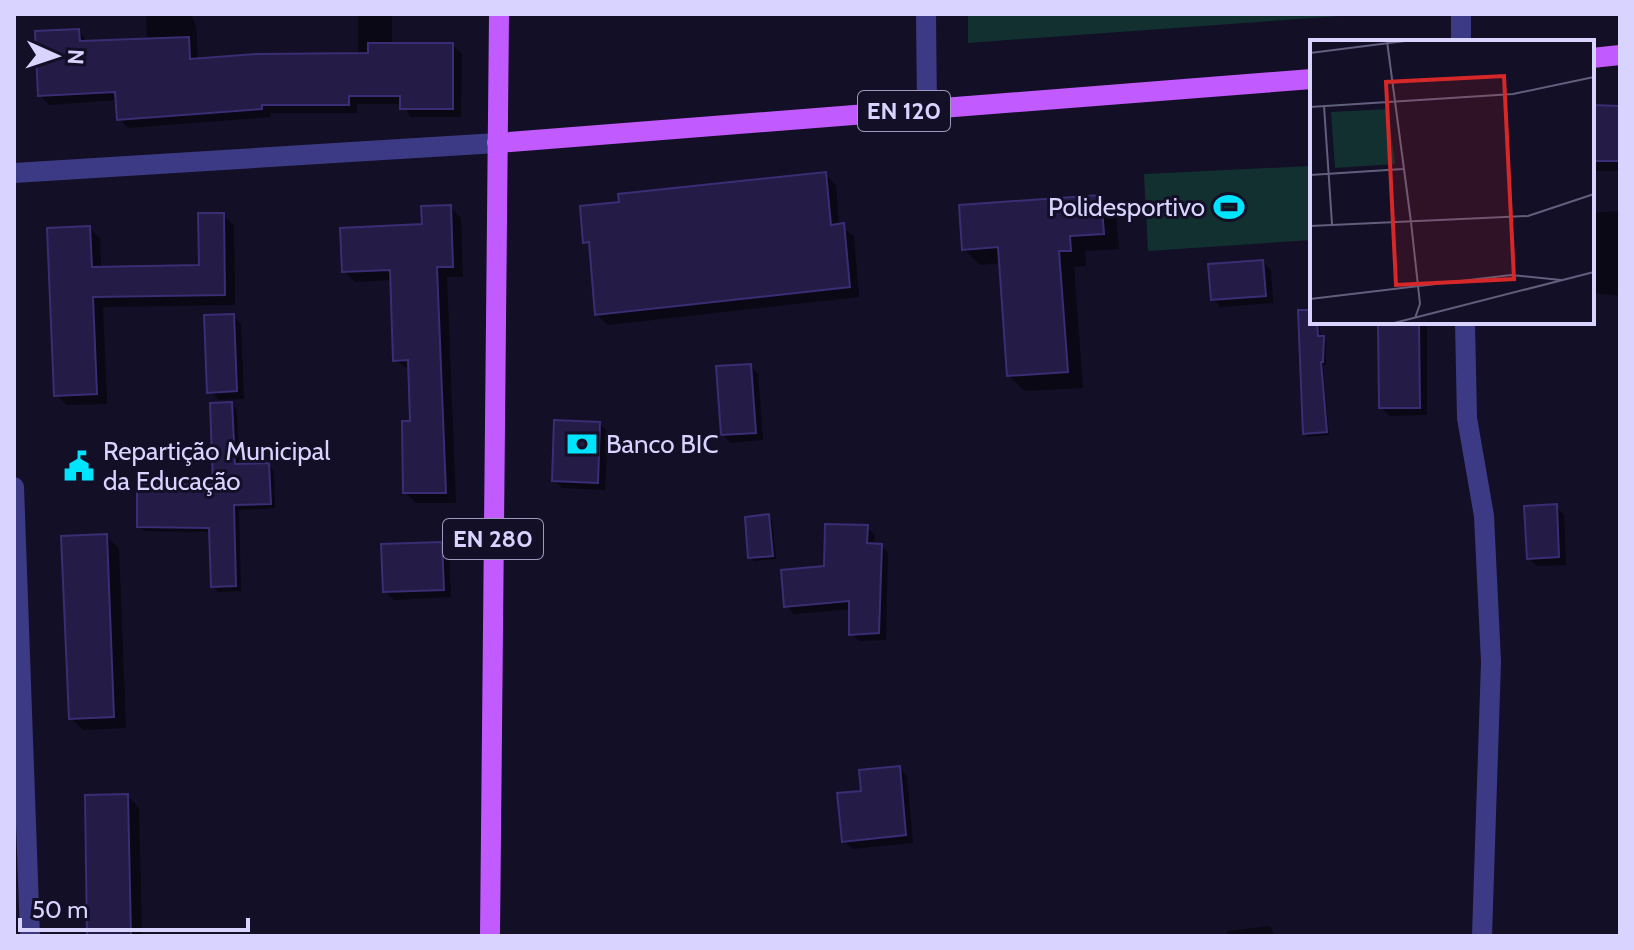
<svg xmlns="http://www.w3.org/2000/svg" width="1634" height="950" font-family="Cabin,sans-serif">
<rect width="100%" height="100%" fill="#130f26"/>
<!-- green -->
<path fill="#12302f" d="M968 14H1367L968 43Z
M1311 166 1312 240 1148 251 1144 174Z"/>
<!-- shadow -->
<path fill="#0007" d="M146 14H191L196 26 198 61 358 55V14H392V44L452 45 462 54 461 117H411L402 104H357V113H270L271 117 128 128 119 119 118 100 49 105 40 95 79 31 88 43 147 41Z
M1592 106 1620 109V171H1592Z
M825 174 836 185 839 226 854 236 859 297 608 325 597 315 591 248 585 242Z
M1101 197 1116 213 1119 249 1085 251 1086 266 1074 267 1083 388 1025 391 1009 376 1002 263 980 265 964 249Z
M450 207 461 218 463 277H447L456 503H416L405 492 412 423 410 370 395 360 392 280 355 282 344 271Z
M1620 211V296L1592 293V213Z
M223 215 234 225 235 305 103 307 107 404 67 405 56 395 90 228 100 239 101 268 201 267Z
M1263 262 1271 270 1273 303 1221 307 1213 299Z
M1312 312V322H1319L1321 338 1326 342V365H1323L1329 435 1308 437 1305 434Z
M233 316 241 324 244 399 219 400 211 392Z
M1380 322H1422L1427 327V415L1389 416 1381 407Z
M750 366 758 374 763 440 731 443 723 435Z
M231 404 237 410 239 466 268 465 274 471 275 508 239 510 241 591 218 592 213 586 211 532 144 531 139 526 215 487Z
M600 424 608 432 605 490 562 488 554 480Z
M1556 506 1564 515 1566 565 1537 566 1529 558Z
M768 516 772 520 776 559 754 561 750 557Z
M867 527 875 535 874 545H881L888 553 886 640 859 641 851 634V609L794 614 786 606Z
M106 536 119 548 126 728 83 730 71 718Z
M441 544 449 552 451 597 394 600 385 591Z
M899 768 907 776 913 843 852 849 844 841 863 792Z
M128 796 139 808 142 936H89Z
M1270 926 1275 936H1228L1227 931Z"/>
<!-- building -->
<path fill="#241b47" stroke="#3b2d73" stroke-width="2" d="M79 29 80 41 189 37 190 59 256 54 368 53V43H453V109H400V96H349V105H262V109L117 120 115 92 38 96 35 31Z
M1592 105 1620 106 1619 161H1592Z
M826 172 831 225 844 223 850 287 595 315 589 242 583 243 580 206 619 202 618 194Z
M1101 195 1104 234 1070 236 1071 251H1059L1068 372 1007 376 998 247 962 250 959 205Z
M451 205 453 267H437L446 493H403L402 421H410L408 360 393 361 390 270 342 272 340 228 422 224 421 206Z
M198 213H224L225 295 93 297 97 394 54 396 47 228 90 226 92 267 199 265Z
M1263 260 1266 296 1211 300 1208 264Z
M1298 310H1312V322H1317L1318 336H1324L1323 362H1321L1327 432 1303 434Z
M234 314 237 391 207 393 204 315Z
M1378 322H1419L1420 408H1379Z
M751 364 756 433 721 435 716 366Z
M232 402 235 464 269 463 271 504 234 505 236 586 211 587 209 528 137 527V484L213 485 210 403Z
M554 420 600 422 598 483 552 481Z
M1557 504 1559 557 1527 559 1524 506Z
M769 514 773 556 748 558 745 517Z
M825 524 868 525 867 543 882 544 879 633 849 635V601L784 607 781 570 824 566Z
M107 534 114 717 69 719 61 536Z
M442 542 444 590 383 592 381 544Z
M900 766 906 835 842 842 837 793 861 791 859 770Z
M128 794 131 936H87L85 795Z"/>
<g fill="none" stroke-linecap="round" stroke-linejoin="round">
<!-- minor -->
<path stroke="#3d3a85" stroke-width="20" d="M926 14 927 109
M1461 42V14
M14 173 497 143
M1465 322 1467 418 1484 516 1491 662 1482 936
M14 487 30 936"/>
<!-- major -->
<path stroke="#c25bff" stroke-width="20" d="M1592 58 1620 55
M497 143 1312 79
M490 936 499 14"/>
</g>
<!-- icons -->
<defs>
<g id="stadium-bare" transform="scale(2.4)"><path d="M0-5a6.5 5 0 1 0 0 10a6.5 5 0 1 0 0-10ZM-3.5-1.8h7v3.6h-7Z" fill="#00e5ff" stroke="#130f26" stroke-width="2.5" paint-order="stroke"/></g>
<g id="bank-bare" transform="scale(2.4)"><path d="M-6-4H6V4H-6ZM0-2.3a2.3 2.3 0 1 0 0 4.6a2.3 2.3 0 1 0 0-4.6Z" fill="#00e5ff" stroke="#130f26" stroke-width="2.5" paint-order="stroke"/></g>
<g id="civic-bare" transform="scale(2.4)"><path d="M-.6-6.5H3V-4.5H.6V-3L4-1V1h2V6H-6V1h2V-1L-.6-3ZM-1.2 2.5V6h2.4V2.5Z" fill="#00e5ff" stroke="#130f26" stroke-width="2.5" paint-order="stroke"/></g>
</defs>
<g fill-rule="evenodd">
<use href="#stadium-bare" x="1229" y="207"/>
<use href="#bank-bare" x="582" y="444"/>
<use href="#civic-bare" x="79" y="466"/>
</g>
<g text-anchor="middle" stroke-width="6" stroke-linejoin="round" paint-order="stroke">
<!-- shield labels -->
<g fill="#130f26" stroke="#9e99be" stroke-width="2">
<rect x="858" y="91" width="92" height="40" rx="6"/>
<rect x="443" y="519" width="100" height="40" rx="6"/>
</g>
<g font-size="24" font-weight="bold" fill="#d9d4ff">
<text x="904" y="119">EN 120</text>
<text x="493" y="547">EN 280</text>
</g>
<!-- poi labels -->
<g font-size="26" fill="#d9d4ff" stroke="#130f26" text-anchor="start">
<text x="1205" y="216" text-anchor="end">Polidesportivo</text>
<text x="606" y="453">Banco BIC</text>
<text x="103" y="460">Repartição Municipal<tspan x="103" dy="30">da Educação</tspan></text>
</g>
</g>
<!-- overview -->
<g transform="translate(1310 40)">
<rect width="284" height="284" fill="#130f26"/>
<path d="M78 69 85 124 25 128 21 72Z" fill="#12302f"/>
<path fill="none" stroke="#625e7d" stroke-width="2" d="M77 1 101 182M0 13 95 1M14 66 22 184M0 67 203 54 284 37M0 135 93 129M101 182 110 264 105 278M0 186 218 176 284 154M0 259 201 235 251 240M84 283 284 232"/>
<path fill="#d62828" fill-opacity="0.15" stroke="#d62828" stroke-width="4" d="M194 36 204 239 86 245 76 42Z"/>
<rect width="284" height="284" fill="none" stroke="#d9d4ff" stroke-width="4"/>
</g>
<!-- border -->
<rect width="1634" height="950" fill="none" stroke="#d9d4ff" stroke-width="32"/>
<!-- north arrow -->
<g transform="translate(56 56) rotate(93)" stroke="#130f26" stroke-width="6" paint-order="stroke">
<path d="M0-6L14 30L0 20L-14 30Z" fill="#d9d4ff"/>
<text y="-12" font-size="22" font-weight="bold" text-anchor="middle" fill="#d9d4ff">N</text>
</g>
<!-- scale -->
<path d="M20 918v12h228v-12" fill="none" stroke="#d9d4ff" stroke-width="4"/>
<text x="32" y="918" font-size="24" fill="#d9d4ff" stroke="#130f26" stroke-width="6" paint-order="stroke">50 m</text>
</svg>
